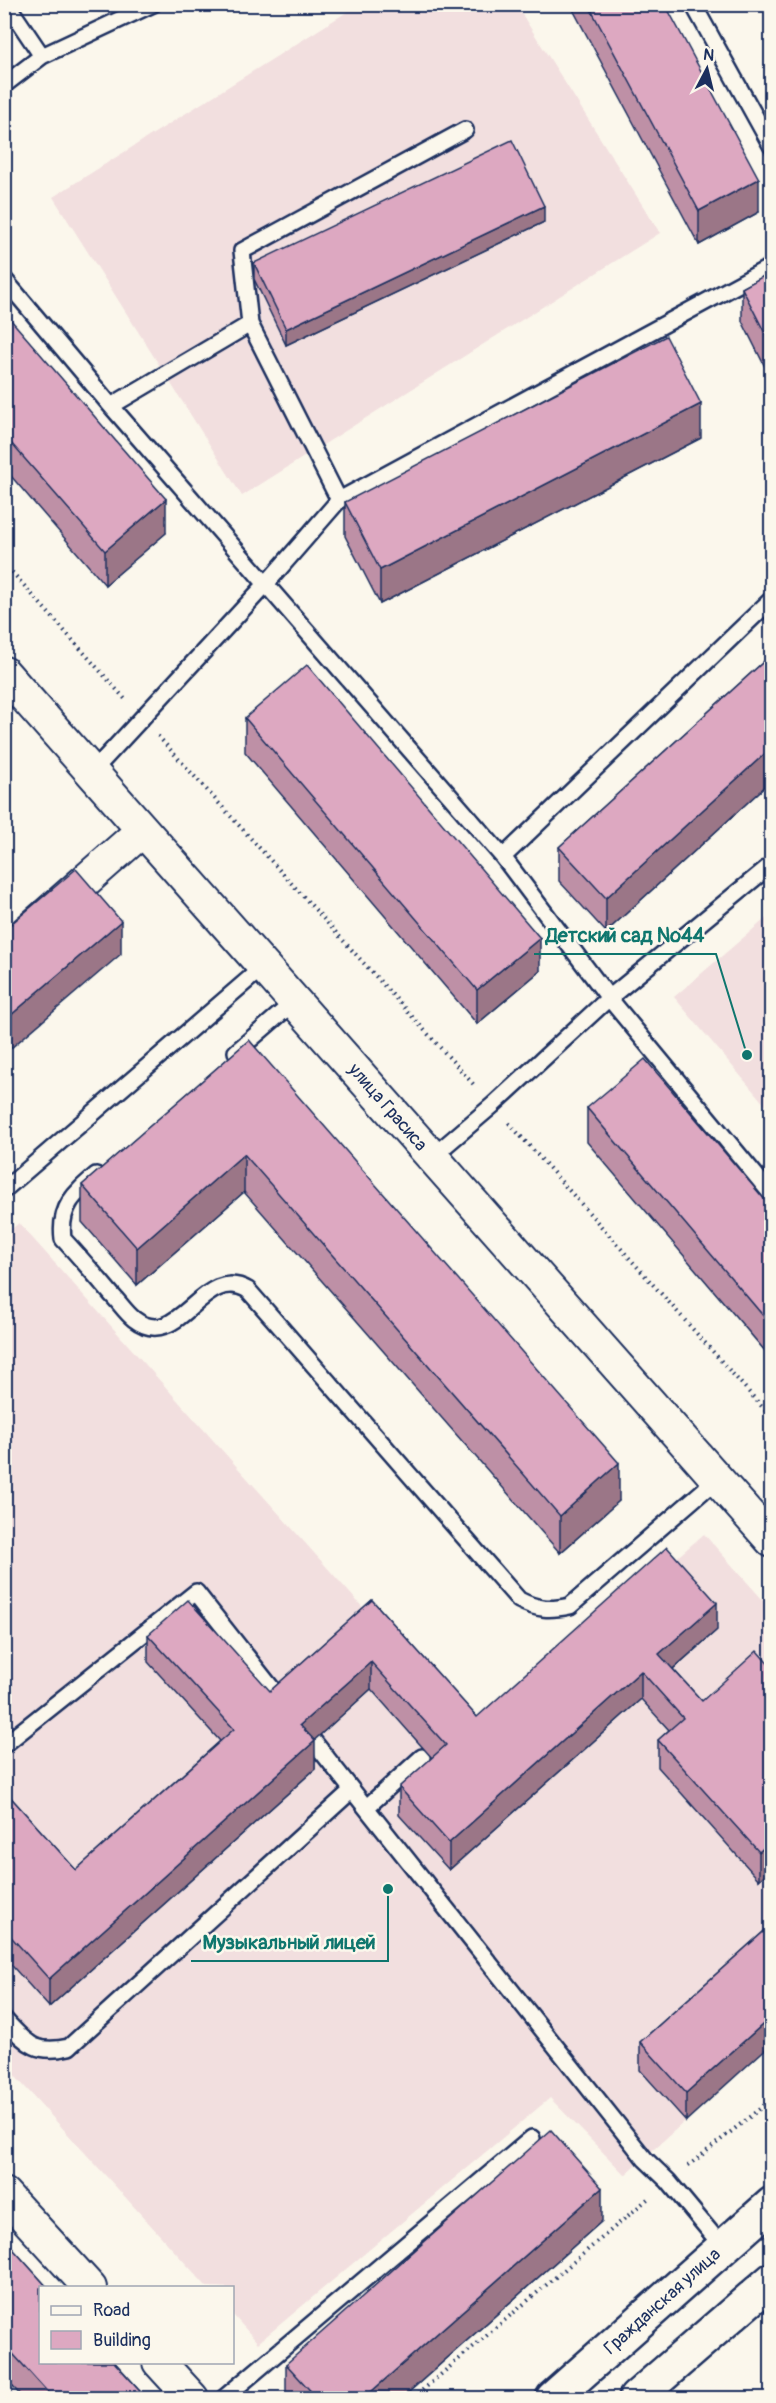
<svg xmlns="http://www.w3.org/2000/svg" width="776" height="2403" font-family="Pangolin,sans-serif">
<rect width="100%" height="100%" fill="#fbf7ec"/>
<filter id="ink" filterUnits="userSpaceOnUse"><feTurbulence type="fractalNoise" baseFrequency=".0167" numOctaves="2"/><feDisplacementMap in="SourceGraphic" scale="12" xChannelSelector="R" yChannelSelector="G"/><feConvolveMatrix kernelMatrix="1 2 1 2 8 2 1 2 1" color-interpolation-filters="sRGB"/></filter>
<g filter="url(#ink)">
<!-- built -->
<path fill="#f2dfdf" d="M358 5H516L660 233 242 496 53 197Z
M771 914V1112L674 997Z
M19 1223 475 1733 704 1534 771 1609V2044L625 2175 550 2098 258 2343 233 2315 232 2288 207 2287 5 2065 4 1235Z"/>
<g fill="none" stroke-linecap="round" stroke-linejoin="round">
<!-- service casing -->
<g stroke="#1b2f5e" stroke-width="20">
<path id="service" d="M693 4 772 147
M42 56 153 4
M4 85 42 56 7 4
M4 279 111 406 503 857 609 998 772 1195
M250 324 339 500
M111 406 250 324 242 251 465 130
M92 772 266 584 339 500 772 266
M503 857 772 599
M236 1052 295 1001
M432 1157 493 1105 609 998 772 864
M96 1175C74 1194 59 1207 63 1239 80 1257 96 1276 112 1295 119 1302 126 1313 134 1319 179 1354 202 1263 248 1290L519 1600C538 1610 550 1610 570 1606L717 1479
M4 1190 264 966
M4 1745 196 1592 285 1705
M352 1790 645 2159 668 2181 722 2246
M367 1807 422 1757
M4 2019C27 2043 34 2055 69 2047L352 1790 304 1729
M224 2398 532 2138"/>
</g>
<!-- minor casing -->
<g stroke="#1b2f5e" stroke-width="36">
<path id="minor" d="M4 673 772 1541
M4 952 143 830
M4 2194 90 2288
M159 2362 192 2398"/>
</g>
<!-- secondary casing -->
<g stroke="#1b2f5e" stroke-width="38">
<path id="secondary" d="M553 2398 772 2204
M636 2398 772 2280"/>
</g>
<!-- path -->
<path stroke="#1b2f5e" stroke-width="4" stroke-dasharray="1.5 4.5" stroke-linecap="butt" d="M4 563 125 699
M158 736 475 1086
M509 1123 772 1418
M688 2166 772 2099
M413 2398 650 2197"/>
<!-- service -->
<use href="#service" stroke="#fbf7ec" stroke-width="15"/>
<!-- minor -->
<use href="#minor" stroke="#fbf7ec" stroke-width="32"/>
<!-- secondary -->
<use href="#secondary" stroke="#fbf7ec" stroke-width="33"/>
</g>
<!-- wall -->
<path fill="#be90a6" stroke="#1b2f5e" stroke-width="1.5" d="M570 4H665L759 212 699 245Z
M544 222 286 345 254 279V263Z
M771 272V379L742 321V288Z
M4 312 166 533 105 585 4 468Z
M701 438 380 604 345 536V502Z
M771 655V781L606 932 559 881V847Z
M245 718 540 971 477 1024 245 752Z
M249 1040 619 1501 560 1553 244 1192 137 1285 82 1222V1185Z
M587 1108 771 1207V1358L587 1142Z
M372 1600 477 1717 717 1630 673 1669 702 1701 771 1667V1869L759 1880 658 1767V1740L669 1730 641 1699 449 1870 399 1815V1787L432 1758 371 1689 314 1740 315 1769 49 2007 4 1957V1790L76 1870 220 1741 148 1662V1635L270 1691Z
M771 1925 686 2121 640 2070V2042Z
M602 2221 402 2398H286V2364Z
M4 2239 147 2398H23L4 2377Z"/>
<!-- shaded-wall -->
<path fill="#9b7687" stroke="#1b2f5e" stroke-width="1.5" d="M54 4H64L54 9Z
M759 179V212L699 245V211Z
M544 206V222L286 345V329Z
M701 404V438L380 604V570Z
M166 499V533L105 585V551Z
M771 748V781L606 932V898Z
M121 921V954L4 1054V1021Z
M540 938V971L477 1024V990Z
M244 1154V1192L137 1285V1248Z
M619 1463V1501L560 1553V1516Z
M717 1603V1630L659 1681V1654Z
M371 1662V1689L300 1753V1725Z
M641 1671V1699L449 1870V1843Z
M315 1741V1769L49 2007V1979Z
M771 1841V1869L759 1880V1852Z
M771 2017V2044L686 2121V2093Z
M602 2188V2221L402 2398H364Z"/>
<!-- building -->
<path fill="#dda8c1" stroke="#1b2f5e" stroke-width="1.5" d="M588 4H665L759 179 699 211Z
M512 140 544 206 286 329 254 263Z
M771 272V345L742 288Z
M4 312 166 499 105 551 4 435Z
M666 336 701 404 380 570 345 502Z
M771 655V748L606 898 559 847Z
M307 665 540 938 477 990 245 718Z
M76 869 121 921 4 1021V930Z
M249 1040 619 1463 560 1516 244 1154 137 1248 82 1185Z
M645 1059 771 1207V1325L587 1108Z
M667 1547 717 1603 659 1654 702 1701 757 1651 771 1667V1841L759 1852 658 1740 683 1718 641 1671 449 1843 399 1787 446 1745 371 1662 300 1725 315 1741 49 1979 4 1929V1790L76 1870 234 1729 148 1635 188 1600 270 1691 372 1600 477 1717Z
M771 1925V2017L686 2093 640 2042Z
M551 2130 602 2188 364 2398H317L286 2364Z
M4 2239 48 2288H40V2362H114L147 2398H53L4 2344Z"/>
</g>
<g text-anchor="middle" stroke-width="5" stroke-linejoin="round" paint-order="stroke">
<!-- street labels -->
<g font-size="18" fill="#1b2f5e" stroke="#fbf7ec">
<text transform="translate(388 1107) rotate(49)" y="6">улица Грасиса</text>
<text transform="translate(662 2301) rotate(-42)" y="6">Гражданская улица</text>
</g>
</g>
<!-- callouts -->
<path fill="none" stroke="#0f766e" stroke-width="2" d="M747 1055L716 954H534M388 1889L388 1961H191"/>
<g fill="#0f766e" stroke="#fbf7ec" stroke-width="2">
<circle cx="747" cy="1055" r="6"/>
<circle cx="388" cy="1889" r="6"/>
</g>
<g font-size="20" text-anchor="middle" font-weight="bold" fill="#0f766e" stroke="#fbf7ec" stroke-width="5" stroke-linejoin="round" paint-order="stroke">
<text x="625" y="942">Детский сад №44</text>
<text x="289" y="1949">Музыкальный лицей</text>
</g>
<!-- margin -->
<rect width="776" height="2403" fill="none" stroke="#fbf7ec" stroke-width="24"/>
<rect x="12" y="12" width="752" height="2379" fill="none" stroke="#1b2f5e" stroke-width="2" filter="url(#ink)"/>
<!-- legend -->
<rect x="39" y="2286" width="195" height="78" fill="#fbf7ec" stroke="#a1a7b3" stroke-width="1.5"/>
<rect x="51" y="2306" width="30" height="9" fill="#fbf7ec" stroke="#a1a7b3" stroke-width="1.5"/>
<text x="93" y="2316" font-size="18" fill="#1b2f5e">Road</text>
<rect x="51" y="2331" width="30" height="18" fill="#dda8c1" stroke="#a1a7b3" stroke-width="1.5"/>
<text x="93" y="2346" font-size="18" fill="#1b2f5e">Building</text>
<!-- north arrow -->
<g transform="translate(707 69) rotate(7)" stroke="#fbf7ec" stroke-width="4.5" paint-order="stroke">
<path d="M0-4.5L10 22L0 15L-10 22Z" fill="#1b2f5e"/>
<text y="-9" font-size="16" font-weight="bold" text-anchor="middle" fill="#1b2f5e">N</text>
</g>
</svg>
